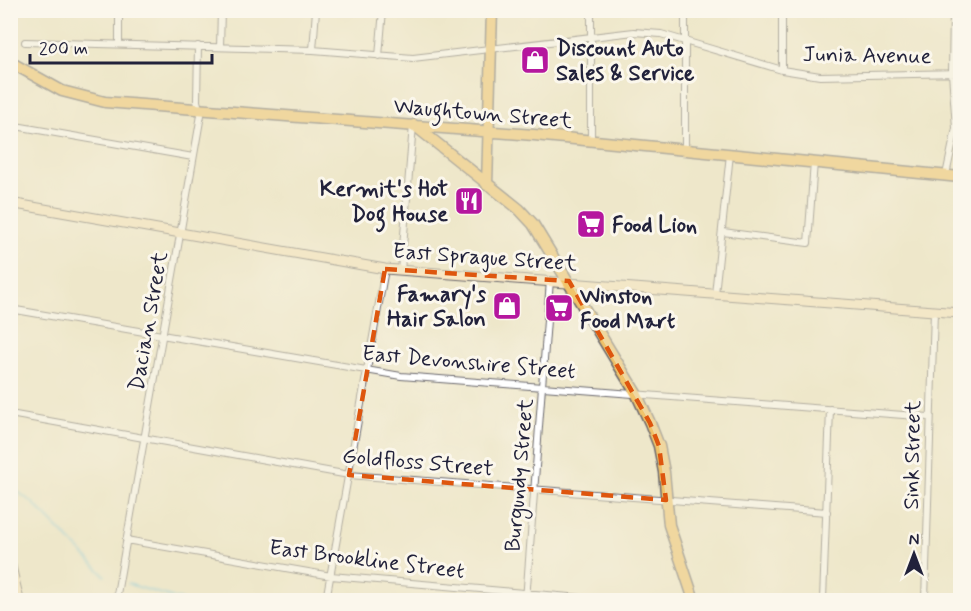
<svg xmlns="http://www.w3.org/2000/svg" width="971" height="611" font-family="Mynerve,sans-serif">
<rect width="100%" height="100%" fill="#fbf7ec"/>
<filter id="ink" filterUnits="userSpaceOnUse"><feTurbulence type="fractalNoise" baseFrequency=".0167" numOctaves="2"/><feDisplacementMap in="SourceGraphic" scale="12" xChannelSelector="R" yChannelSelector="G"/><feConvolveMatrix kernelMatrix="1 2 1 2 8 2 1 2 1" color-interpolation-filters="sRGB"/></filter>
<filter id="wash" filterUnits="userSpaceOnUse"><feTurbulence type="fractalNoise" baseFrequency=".008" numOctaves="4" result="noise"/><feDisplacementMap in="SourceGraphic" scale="24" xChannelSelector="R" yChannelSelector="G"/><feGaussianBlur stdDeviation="1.35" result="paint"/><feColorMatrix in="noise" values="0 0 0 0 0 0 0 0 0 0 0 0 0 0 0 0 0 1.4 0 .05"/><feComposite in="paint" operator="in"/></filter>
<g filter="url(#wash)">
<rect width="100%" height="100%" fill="#eee7ca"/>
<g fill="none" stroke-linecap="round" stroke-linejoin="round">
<!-- stream -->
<path stroke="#63c2e1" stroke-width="1.5" d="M10 486 33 503 105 576
M128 584 182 600"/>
</g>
</g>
<g filter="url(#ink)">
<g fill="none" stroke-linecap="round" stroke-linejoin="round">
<!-- street casing -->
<g stroke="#69676d" stroke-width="8">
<path id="street" d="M119 10V44
M591 10V141
M782 10V70
M10 25 13 53 10 55
M25 42 313 50 413 58 634 32 661 34 782 70 820 76 960 73
M220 47 221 10
M313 50 316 10
M379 56 383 10
M10 125 193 157
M685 149V10
M946 175 956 128 952 73 953 10
M723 232 808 243 814 162
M401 271 413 125
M715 294 730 154
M10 309 401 376 929 417
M10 414 349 475 827 512
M126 540 331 576 605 600
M116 600 201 115 197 101 198 46
M326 600 385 269
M526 600 550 280
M823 600 830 409
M925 600 934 311"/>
</g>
<!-- secondary casing -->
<g stroke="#69676d" stroke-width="11">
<path id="secondary" d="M10 203 385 269 960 313
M10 562 19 600"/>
</g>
<!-- primary casing -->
<g stroke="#69676d" stroke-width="13">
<path id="primary" d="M10 62 62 91 105 102 534 135 960 177
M414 125 519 209 533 224 637 395 650 423 659 446 664 472 669 525 694 600
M487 185 492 10"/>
</g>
<!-- street -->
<use href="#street" stroke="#fff" stroke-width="6"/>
<!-- secondary -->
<use href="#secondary" stroke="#f9e7c3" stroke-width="9"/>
<!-- primary -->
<use href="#primary" stroke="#f1c36a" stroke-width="10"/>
</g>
</g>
<!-- marked area -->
<path d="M0 0H971V611H0ZM385 269 569 281 650 423 659 446 666 500 349 475Z" fill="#eee7ca" fill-opacity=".55" fill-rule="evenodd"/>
<path fill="none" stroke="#de560e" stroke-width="4.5" stroke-dasharray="12 8" stroke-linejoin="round" d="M385 269 569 281 650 423 659 446 666 500 349 475Z"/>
<!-- icons -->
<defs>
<g id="shop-square" transform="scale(1.5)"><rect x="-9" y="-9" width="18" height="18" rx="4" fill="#b5179e" stroke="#fbf7ec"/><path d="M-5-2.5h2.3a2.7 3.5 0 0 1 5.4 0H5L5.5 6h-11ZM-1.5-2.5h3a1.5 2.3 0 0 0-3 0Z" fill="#fff"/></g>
<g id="restaurant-square" transform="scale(1.5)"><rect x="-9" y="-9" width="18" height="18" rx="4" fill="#b5179e" stroke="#fbf7ec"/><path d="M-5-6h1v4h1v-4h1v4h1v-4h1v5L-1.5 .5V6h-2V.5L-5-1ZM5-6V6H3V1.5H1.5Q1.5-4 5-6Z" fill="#fff"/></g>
<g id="supermarket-square" transform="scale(1.5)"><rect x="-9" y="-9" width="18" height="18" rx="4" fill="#b5179e" stroke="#fbf7ec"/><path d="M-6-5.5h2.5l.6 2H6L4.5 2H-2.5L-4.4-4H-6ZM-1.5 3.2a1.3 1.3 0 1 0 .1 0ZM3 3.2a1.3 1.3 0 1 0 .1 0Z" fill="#fff"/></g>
</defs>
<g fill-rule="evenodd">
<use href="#shop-square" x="535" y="60"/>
<use href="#restaurant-square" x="469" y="201"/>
<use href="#supermarket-square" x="591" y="224"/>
<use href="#shop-square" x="507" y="306"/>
<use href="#supermarket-square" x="559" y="308"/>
</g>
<g text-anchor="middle" stroke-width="6" stroke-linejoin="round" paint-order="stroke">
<!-- poi labels -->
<g font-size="22" font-weight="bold" fill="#22223b" stroke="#fbf7ec" text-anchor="start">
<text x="556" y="55">Discount Auto<tspan x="556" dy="25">Sales &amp; Service</tspan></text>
<text x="448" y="196" text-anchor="end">Kermit's Hot<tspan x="448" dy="25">Dog House</tspan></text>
<text x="612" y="232">Food Lion</text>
<text x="486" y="301" text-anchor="end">Famary's<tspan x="486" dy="25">Hair Salon</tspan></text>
<text x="580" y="303">Winston<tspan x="580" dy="25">Food Mart</tspan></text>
</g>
<!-- street labels -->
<g font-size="22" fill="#22223b" stroke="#fbf7ec">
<text transform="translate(867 54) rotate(1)" y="8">Junia Avenue</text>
<text transform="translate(483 112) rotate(5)" y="8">Waughtown Street</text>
<text transform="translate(485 256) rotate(4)" y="8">East Sprague Street</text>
<text transform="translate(147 321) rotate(-80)" y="8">Dacian Street</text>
<text transform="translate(469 361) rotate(5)" y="8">East Devonshire Street</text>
<text transform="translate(911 455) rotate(-89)" y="8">Sink Street</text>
<text transform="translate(418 461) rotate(5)" y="8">Goldfloss Street</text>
<text transform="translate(518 475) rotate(-85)" y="8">Burgundy Street</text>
<text transform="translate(367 558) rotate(7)" y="8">East Brookline Street</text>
</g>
</g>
<!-- margin -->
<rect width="971" height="611" fill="none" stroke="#fbf7ec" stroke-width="36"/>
<!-- north arrow -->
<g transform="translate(914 554)" stroke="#fbf7ec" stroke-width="4.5" paint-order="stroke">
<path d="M0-4.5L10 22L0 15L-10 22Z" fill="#22223b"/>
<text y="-9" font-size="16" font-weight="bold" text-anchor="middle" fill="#22223b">N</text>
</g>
<!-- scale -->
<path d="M30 54v9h182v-9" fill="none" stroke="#22223b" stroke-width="3"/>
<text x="39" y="54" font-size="18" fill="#22223b" stroke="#fbf7ec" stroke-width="4.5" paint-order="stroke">200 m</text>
</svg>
